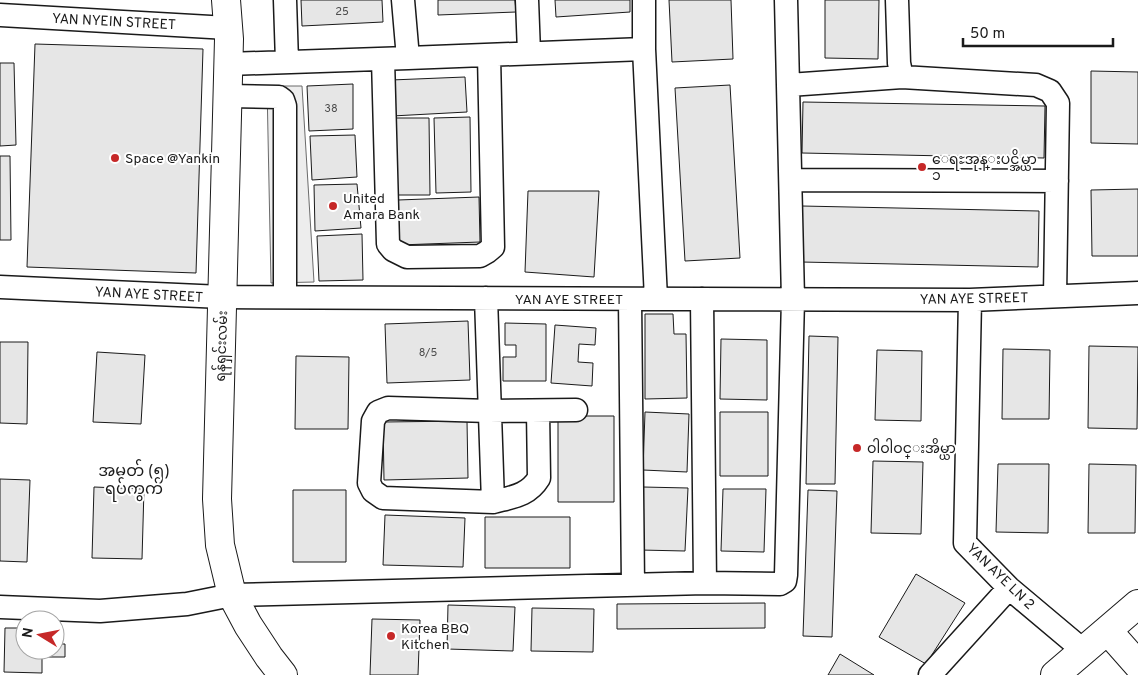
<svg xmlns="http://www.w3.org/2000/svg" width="1138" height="675" font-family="Overpass,'Noto Sans Myanmar',sans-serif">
<rect width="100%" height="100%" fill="#fff"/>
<!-- parking -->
<path fill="#ededed" stroke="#6a6a6a" d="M267 86H302L314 282 271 283Z"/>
<!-- building -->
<path fill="#e6e6e6" stroke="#1a1a1a" d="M301 0H382L383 22 302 26Z
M438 0H515L516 12 438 15Z
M555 0H630V12L556 17Z
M669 0H731L733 59 672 62Z
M825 0H879L878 59 825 58Z
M35 44 203 49 196 273 27 267Z
M0 63H14L16 145 0 146Z
M1091 71 1138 72V144L1091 143Z
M465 77 467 112 392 116 391 80Z
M353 84V129L309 131 307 86Z
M730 85 740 258 685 261 675 88Z
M803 102 1045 106 1044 158 802 153Z
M470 117 471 192 436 193 434 118Z
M394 118H429L430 195H395Z
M355 135 357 177 312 180 310 136Z
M0 156H10L11 240H0Z
M357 184 361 228 315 231 314 185Z
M1138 189V256H1092L1091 190Z
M528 191H599L594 277 525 272Z
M479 197 480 242 399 245 398 200Z
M802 206 1039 211 1038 267 801 262Z
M362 234 363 280 319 281 317 236Z
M645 314H673L674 334H686L687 398 645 399Z
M468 321 470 380 387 383 385 324Z
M505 323 546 324V381H503V357H516V345H505Z
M555 325 596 328 595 345 579 344 578 362 593 363 592 386 551 383Z
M809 336 838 337 835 484H806Z
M721 339 767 340V400L720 399Z
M0 342H28L27 424 0 423Z
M1089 346 1138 347 1137 429 1088 428Z
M1003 349 1050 350 1049 419H1002Z
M877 350 922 351 921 421 875 420Z
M97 352 145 355 141 424 93 422Z
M296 356 349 357 348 429H295Z
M645 412 689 414 687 472 643 470Z
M720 412H768V476H720Z
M558 416H614V502H558Z
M467 421 468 478 384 480 383 422Z
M873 461 923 462 921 534 871 533Z
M998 464H1049L1048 533 996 532Z
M1089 464 1136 465 1135 533H1088Z
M0 479 30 480 27 562 0 561Z
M94 487 144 489 142 559 92 558Z
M643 487 688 488 685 551 640 550Z
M723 489H766L764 552 721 551Z
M293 490H346V562H293Z
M808 490 837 491 832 637 803 636Z
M385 515 465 518 463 567 383 565Z
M485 517H570V568H485Z
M916 574 965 603 926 664 879 637Z
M765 603V628L617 629V604Z
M448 605 515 607 513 651 447 649Z
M532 608 594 609 593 652 531 651Z
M372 619 420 620 418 675H370Z
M5 628H25V650H42V673L4 672Z
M55 644H65V657H42V650H55Z
M840 654 874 675H828Z"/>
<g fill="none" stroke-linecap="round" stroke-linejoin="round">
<!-- minor casing -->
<g stroke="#1a1a1a" stroke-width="25">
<path id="minor" d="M285 0 287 62
M403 0 408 58
M527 0 529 53
M644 0V49L656 299
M897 0 899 63 902 77
M0 15 228 28
M383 59 388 244 393 250 407 257 480 256 487 252 493 247 489 55
M228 64 408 58 644 49
M789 85 902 77 1036 85 1050 91 1058 103 1055 296
M228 96 279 97 283 100 285 106V297
M791 180 1057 181
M0 287 222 297 970 300 1138 293
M486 298 493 502 383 498 373 491 369 483 373 421 378 412 388 408 489 411 576 410
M630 299 633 585
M702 299 705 583
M970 300 965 543 1009 588 1084 651
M493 502C512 497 528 496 539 478L538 411
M0 607 100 611 187 604 232 595 705 583 780 584 785 581 786 575 793 299 786 0
M930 675 1009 588"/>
</g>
<!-- major casing -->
<g stroke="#1a1a1a" stroke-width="30">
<path id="major" d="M226 0 229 39 217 499 220 545 232 595 248 625 269 657 283 675
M1108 631 1138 665
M1055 675 1138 604"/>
</g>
<!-- minor -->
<use href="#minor" stroke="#fff" stroke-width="22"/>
<!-- major -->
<use href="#major" stroke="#fff" stroke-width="28"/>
</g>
<!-- markers -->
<g fill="#c62828" stroke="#fff" stroke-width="2">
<circle cx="115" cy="158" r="5"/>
<circle cx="922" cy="167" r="5"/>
<circle cx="333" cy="206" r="5"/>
<circle cx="857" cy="448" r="5"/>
<circle cx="391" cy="636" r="5"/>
</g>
<g text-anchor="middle" stroke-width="4" stroke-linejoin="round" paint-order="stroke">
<!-- number labels -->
<g font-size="11" fill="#4d4d4d">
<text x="342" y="15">25</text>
<text x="331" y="112">38</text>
<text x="428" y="356">8/5</text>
</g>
<!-- street labels -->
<g font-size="14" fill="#1a1a1a" stroke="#fff">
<text transform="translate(114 21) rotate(3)" y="5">YAN NYEIN STREET</text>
<text transform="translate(149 294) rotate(3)" y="5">YAN AYE STREET</text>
<text transform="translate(974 298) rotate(-1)" y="5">YAN AYE STREET</text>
<text x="569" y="304">YAN AYE STREET</text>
<text transform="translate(221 346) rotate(-88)" y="5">ရန်ရှင်းလမ်း</text>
<text transform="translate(1001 576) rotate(44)" y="5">YAN AYE LN 2</text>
</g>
<!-- poi labels -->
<g font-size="14" fill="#1a1a1a" stroke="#fff" text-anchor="start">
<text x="125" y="163">Space @Yankin</text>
<text x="932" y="164">ေရႊအုန္းပင္အိမ္ယာ<tspan x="932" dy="16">၁</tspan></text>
<text x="343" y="203">United<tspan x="343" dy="16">Amara Bank</tspan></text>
<text x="867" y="453">ဝါဝါဝင္းအိမ္ယာ</text>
<text x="401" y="633">Korea BBQ<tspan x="401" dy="16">Kitchen</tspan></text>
</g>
<!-- quarter labels -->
<g font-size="16" fill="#1a1a1a" stroke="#fff">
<text x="134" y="476">အမှတ် (၅)<tspan x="134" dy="18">ရပ်ကွက်</tspan></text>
</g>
</g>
<!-- north arrow -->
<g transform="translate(40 635) rotate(280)"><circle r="24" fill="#ffffff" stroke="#a3a3a3"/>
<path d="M0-4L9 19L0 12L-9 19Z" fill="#c62828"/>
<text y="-8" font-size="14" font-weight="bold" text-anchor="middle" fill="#1a1a1a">N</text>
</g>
<!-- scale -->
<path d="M963 38v8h150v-8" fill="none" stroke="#1a1a1a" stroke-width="2.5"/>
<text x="970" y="38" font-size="15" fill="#1a1a1a" stroke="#ffffff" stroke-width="4" paint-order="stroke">50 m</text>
</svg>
